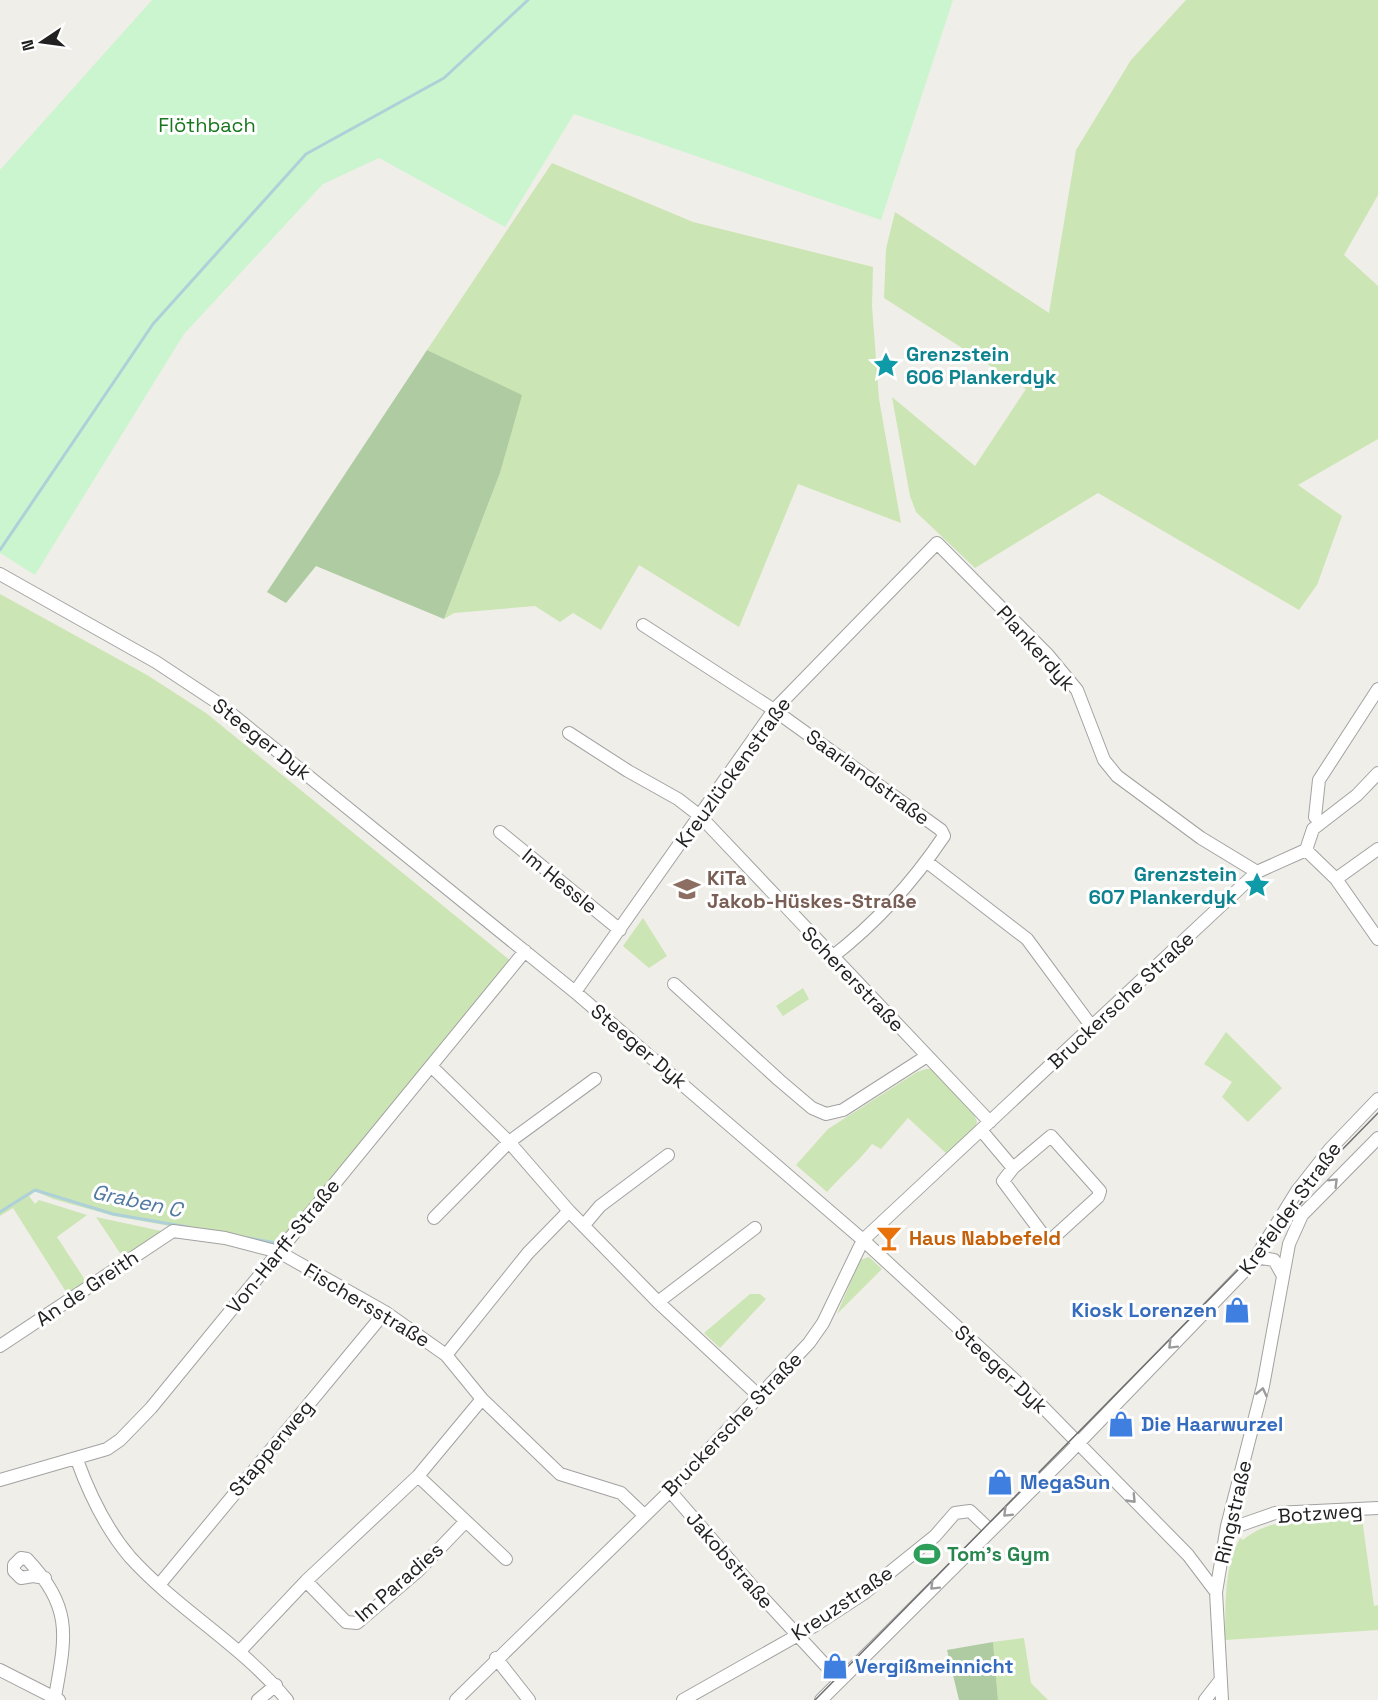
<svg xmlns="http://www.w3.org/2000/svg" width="1378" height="1700" font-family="'Space Grotesk',sans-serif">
<rect width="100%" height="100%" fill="#f0eee8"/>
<!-- grass -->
<path fill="#cce5b4" d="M1186 0H1378V195L1344 255 1378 286V439L1298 485 1342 516 1317 585 1299 610 1098 493 975 568 916 512 910 496 892 397 975 466 1026 389 884 298 886 249 895 212 1049 313 1076 150 1131 60Z
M552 163 693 222 873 267 872 306 879 399 901 523 798 484 739 627 639 565 601 630 573 613 560 622 535 606 454 613 444 619 500 473 521 395 427 350Z
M0 594 147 675 206 713 511 961 276 1245 114 1216 53 1199 35 1191 29 1196 35 1204 39 1200 87 1215 57 1237 87 1283 68 1295 13 1208 0 1216Z
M643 918 667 956 649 968 623 946Z
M803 988 809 999 783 1016 776 1006Z
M1226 1032 1282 1088 1248 1122 1222 1097 1232 1082 1204 1064Z
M926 1069H931L974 1114 977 1122 975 1128 947 1154 908 1118 881 1149 872 1144C859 1161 842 1175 827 1192L796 1165 828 1129 917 1072Z
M96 1217 166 1232 124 1259Z
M869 1257 882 1269 837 1314 860 1260Z
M750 1294H760L766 1299 720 1348 704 1333Z
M1362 1518 1374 1606 1378 1605V1630L1225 1640C1226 1605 1223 1570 1240 1538L1243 1540C1275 1513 1323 1521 1362 1518Z
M1024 1638 1031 1683 1048 1700H998L993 1642Z"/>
<!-- forest -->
<path fill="#aecba1" d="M427 350 522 395 500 473 444 619 316 566 286 603 267 592Z
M993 1642 998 1700H959L947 1650Z"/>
<!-- park -->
<path fill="#cbf5ce" d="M152 0H953L881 220 574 114 505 227 379 158 323 184 184 334 35 575 0 553V170Z"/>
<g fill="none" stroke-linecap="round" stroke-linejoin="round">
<!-- stream -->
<path stroke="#add0d9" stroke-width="3" d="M0 550 153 324 306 154 444 78 528 0
M0 1212 35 1190 113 1214 188 1227
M248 1238 276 1243"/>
<!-- minor casing -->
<g stroke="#a2a2a2" stroke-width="14">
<path id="minor" d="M0 574 156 662 218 703 575 992 863 1240 1031 1395 1188 1555 1216 1592
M643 625 774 710 941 830 944 836C913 882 876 923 832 957
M569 733 628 771 678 799 700 816 990 1122
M1315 817 1319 780 1378 689
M500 832 620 930
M1306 850 1336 879 1378 939
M927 862 1027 939 1092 1027
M1336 879 1378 849
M674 984 779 1080 812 1108 826 1114 843 1110 927 1056
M575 992 774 710 937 543 1048 655 1077 690 1104 760 1117 776 1201 838 1257 872
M431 1066 509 1142 569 1211 658 1302 758 1395
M981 1130 1013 1168 1003 1181 1047 1240 1054 1237 1098 1197 1100 1191 1051 1136 1013 1168
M434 1218 509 1142 595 1079
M584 1225 600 1206 668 1155
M1253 1262 1261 1258 1274 1260 1282 1274
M658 1302 755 1228
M0 1346 173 1231 225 1238 279 1252 385 1312 446 1355 482 1399 560 1474 621 1493 644 1515
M446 1355 528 1253 569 1211
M77 1460C89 1493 107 1530 130 1557 178 1610 242 1645 287 1700
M418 1476 506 1559
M0 1480 107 1449 120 1440 151 1408 525 951
M670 1491 752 1586 840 1681
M1227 1526 1235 1527 1275 1513 1378 1508
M45 1578 33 1576 21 1578 14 1571V1565L21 1558 27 1559C73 1608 66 1635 55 1697
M306 1581 346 1622 357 1623 418 1571 466 1521
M159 1585 385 1312
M239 1652 306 1581 418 1476 482 1399
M496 1658 529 1700
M0 1670 59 1700
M258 1700 276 1685
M456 1700 670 1491 809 1343 823 1323 863 1240 1257 872 1306 850 1313 829 1357 795 1378 773
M683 1700 814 1626 863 1594 935 1536 955 1513 970 1511 990 1530
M821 1700 1067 1455 1253 1262 1297 1191 1330 1149 1378 1099
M1205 1700 1219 1682
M1222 1700 1216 1592 1227 1526 1263 1386 1289 1244 1302 1215 1378 1138"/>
</g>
<!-- minor -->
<use href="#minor" stroke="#fff" stroke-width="12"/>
<!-- tram -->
<path stroke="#6f6f6f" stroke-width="1.5" d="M815 1700 1293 1214 1334 1158 1378 1113"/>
</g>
<!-- one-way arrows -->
<defs><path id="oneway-chevron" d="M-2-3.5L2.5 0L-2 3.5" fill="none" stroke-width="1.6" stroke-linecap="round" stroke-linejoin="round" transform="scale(1.5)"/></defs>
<g stroke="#9b9b9b">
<use href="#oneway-chevron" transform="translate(1334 1182) rotate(-45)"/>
<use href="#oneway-chevron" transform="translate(1172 1345) rotate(135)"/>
<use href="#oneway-chevron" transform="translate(1262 1392) rotate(-77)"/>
<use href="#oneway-chevron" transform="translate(1132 1499) rotate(46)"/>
<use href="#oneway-chevron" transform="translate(1007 1513) rotate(136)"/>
<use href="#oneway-chevron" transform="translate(934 1586) rotate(135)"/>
</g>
<!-- icons -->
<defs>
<g id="sight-bare" transform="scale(2.07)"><path d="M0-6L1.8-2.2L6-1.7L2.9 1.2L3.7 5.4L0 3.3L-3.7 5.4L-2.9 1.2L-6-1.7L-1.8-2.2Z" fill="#0f9aa8" stroke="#fff" stroke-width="2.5" paint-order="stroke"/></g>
<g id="school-bare" transform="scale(2.07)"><path d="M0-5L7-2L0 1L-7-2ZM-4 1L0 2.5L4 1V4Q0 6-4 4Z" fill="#8d6e63" stroke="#fff" stroke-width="2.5" paint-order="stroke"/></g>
<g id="bar-bare" transform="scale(2.07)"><path d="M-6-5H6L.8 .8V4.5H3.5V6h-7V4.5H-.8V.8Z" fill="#e8710a" stroke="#fff" stroke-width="2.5" paint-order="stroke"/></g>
<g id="shop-bare" transform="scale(2.07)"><path d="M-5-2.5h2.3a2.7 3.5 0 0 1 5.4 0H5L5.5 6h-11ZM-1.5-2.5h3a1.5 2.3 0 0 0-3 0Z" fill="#3f7fe0" stroke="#fff" stroke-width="2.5" paint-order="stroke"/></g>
<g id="stadium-bare" transform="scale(2.07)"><path d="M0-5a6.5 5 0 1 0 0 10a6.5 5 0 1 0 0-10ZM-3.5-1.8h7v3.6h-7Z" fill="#2e9e5b" stroke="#fff" stroke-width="2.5" paint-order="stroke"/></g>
</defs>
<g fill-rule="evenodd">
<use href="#sight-bare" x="886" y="365"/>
<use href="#sight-bare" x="1257" y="885"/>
<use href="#school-bare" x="687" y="889"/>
<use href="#bar-bare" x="889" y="1238"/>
<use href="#shop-bare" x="1237" y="1310"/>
<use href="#shop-bare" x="1121" y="1424"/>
<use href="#shop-bare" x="1000" y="1482"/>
<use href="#stadium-bare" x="927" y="1554"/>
<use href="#shop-bare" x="835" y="1666"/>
</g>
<g text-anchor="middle" stroke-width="6" stroke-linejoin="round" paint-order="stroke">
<!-- park labels -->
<g font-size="20" fill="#17771e" stroke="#fff">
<text x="207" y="132">Flöthbach</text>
</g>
<!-- culture labels -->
<g font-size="20" font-weight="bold" fill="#0d838f" stroke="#fff" text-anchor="start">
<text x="906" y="361">Grenzstein<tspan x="906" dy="23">606 Plankerdyk</tspan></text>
<text x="1237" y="881" text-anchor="end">Grenzstein<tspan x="1237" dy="23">607 Plankerdyk</tspan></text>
</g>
<!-- street labels -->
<g font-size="20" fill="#212121" stroke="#fff">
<text transform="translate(1036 648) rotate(48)" y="7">Plankerdyk</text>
<text transform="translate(262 739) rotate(38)" y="7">Steeger Dyk</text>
<text transform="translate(733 772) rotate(-54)" y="7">Kreuzlückenstraße</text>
<text transform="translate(868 777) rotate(36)" y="7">Saarlandstraße</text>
<text transform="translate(560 881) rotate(39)" y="7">Im Hessle</text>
<text transform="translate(853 979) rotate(46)" y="7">Schererstraße</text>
<text transform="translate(1121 1000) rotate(-43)" y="7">Bruckersche Straße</text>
<text transform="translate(639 1046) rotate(40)" y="7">Steeger Dyk</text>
<text transform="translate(1290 1208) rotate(-54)" y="7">Krefelder Straße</text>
<text transform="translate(283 1246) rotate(-51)" y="7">Von-Harff-Straße</text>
<text transform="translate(87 1288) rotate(-34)" y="7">An de Greith</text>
<text transform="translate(367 1305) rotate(31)" y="7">Fischersstraße</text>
<text transform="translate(1001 1369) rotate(43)" y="7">Steeger Dyk</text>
<text transform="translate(732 1424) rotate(-46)" y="7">Bruckersche Straße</text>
<text transform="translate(271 1448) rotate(-50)" y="7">Stapperweg</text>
<text transform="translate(1233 1512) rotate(-77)" y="7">Ringstraße</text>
<text transform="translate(1320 1513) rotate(-4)" y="7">Botzweg</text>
<text transform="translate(730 1560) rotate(49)" y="7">Jakobstraße</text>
<text transform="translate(399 1582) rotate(-41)" y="7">Im Paradies</text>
<text transform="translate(842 1603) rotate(-34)" y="7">Kreuzstraße</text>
</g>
<!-- education labels -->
<g font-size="20" font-weight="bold" fill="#785e54" stroke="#fff" text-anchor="start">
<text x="707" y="885">KiTa<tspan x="707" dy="23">Jakob-Hüskes-Straße</tspan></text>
</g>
<!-- food labels -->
<g font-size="20" font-weight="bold" fill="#c56008" stroke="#fff" text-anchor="start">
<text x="909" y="1245">Haus Nabbefeld</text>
</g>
<!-- shop labels -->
<g font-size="20" font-weight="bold" fill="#366cbe" stroke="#fff" text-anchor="start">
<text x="1217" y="1317" text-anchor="end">Kiosk Lorenzen</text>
<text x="1141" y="1431">Die Haarwurzel</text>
<text x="1020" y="1489">MegaSun</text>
<text x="855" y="1673">Vergißmeinnicht</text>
</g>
<!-- leisure labels -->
<g font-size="20" font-weight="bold" fill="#27864d" stroke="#fff" text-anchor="start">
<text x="947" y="1561">Tom's Gym</text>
</g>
<!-- water labels -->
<g font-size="21" font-style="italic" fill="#537aa0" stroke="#fff">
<text transform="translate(137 1201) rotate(12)" y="7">Graben C</text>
</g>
</g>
<!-- north arrow -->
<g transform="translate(42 42) rotate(257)" stroke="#ffffff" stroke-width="4.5" paint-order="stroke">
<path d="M0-4.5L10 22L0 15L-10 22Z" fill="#212121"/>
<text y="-9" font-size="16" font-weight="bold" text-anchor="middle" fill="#212121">N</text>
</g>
</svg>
